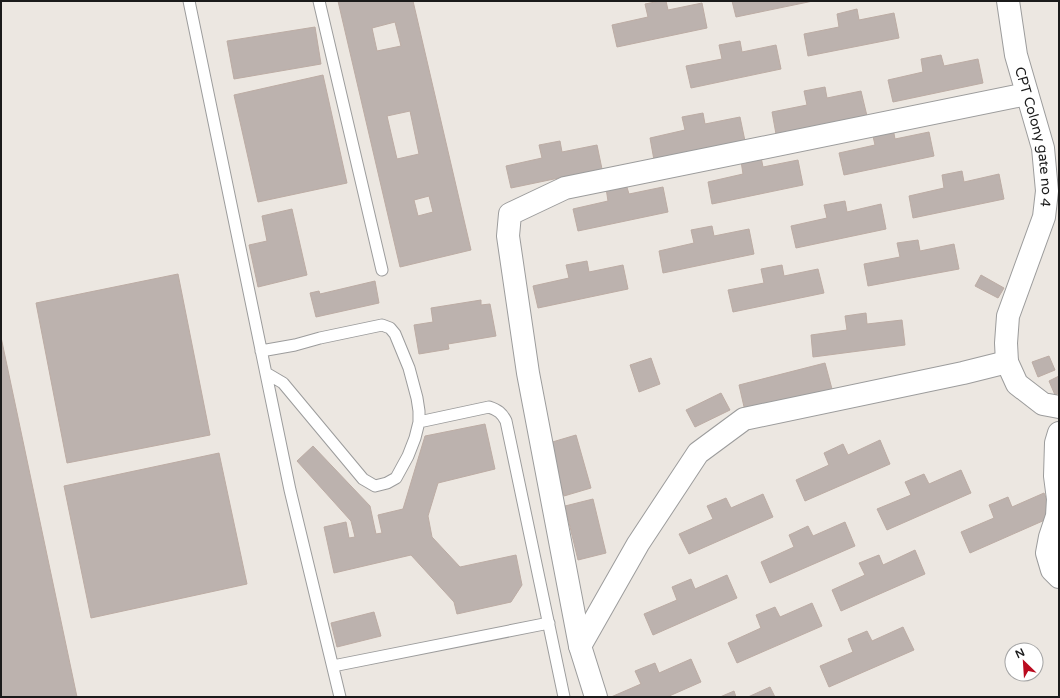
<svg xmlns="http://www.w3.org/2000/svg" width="1060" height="698" font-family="'Varela Round',sans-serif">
<rect width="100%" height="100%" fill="#ece7e1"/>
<!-- building -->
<path fill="#bcb2ae" stroke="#bcaca4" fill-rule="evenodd" d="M338 1H413L471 250 400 267ZM395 22 401 46 377 51 372 28ZM410 111 419 154 397 159 387 116ZM429 196 433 212 418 216 414 200Z
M660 1H666L668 10 702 3 707 28 617 47 612 25 648 17 645 4Z
M732 1H813L736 17Z
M857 9 859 20 894 13 899 38 808 56 804 34 839 27 837 14Z
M315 27 321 64 234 79 227 41Z
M740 41 742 52 776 45 781 69 691 88 686 66 722 59 719 45Z
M941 55 944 66 978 59 983 83 893 102 888 80 923 72 921 59Z
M323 75 347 183 258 202 234 95Z
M825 87 827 98 861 91 867 116 776 134 772 112 807 105 804 91Z
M703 113 705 124 740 117 745 141 654 160 650 138 685 130 682 117Z
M893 128 895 139 929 132 934 156 844 175 839 153 875 145 872 132Z
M560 141 562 152 597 145 602 169 511 188 506 166 542 158 539 145Z
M761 157 763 167 798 160 803 185 712 204 708 182 743 174 741 161Z
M962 171 964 182 999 174 1004 199 913 218 909 196 944 188 942 175Z
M626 184 629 194 663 187 668 212 578 231 573 209 608 201 606 188Z
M845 201 847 212 881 204 886 229 796 248 791 226 827 218 824 205Z
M292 209 307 275 258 287 249 245 267 241 262 216Z
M712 226 714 236 749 229 754 254 663 273 659 251 694 243 691 230Z
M918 240 920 251 954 244 959 269 868 286 864 264 900 257 897 243Z
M587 261 589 272 623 265 628 289 538 308 533 286 569 278 566 265Z
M782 265 784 276 818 269 824 293 733 312 728 290 764 283 761 269Z
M178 274 210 435 67 463 36 303Z
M981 275 1004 288 998 298 975 286Z
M375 281 379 303 316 317 310 293 319 291 320 294Z
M481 300V305L490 304 496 336 448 344 449 349 419 354 414 325 433 322 431 308Z
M866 313 867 324 902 320 905 345 813 357 811 335 847 330 845 316Z
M1 337 77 697H1Z
M1049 356 1055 370 1038 377 1032 362Z
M651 358 660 384 639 392 630 365Z
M825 363 832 389 745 411 739 385Z
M1059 376V393L1055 395 1049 381Z
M721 393 730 410 695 427 686 410Z
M485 424 495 469 438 483 428 516 432 537 460 567 516 555 522 585 511 602 457 614 454 602 411 555 334 573 324 527 346 522 349 538 355 537 351 521 297 461 313 446 370 506 376 534 382 533 378 515 403 509 425 436Z
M576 435 591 488 564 496 549 443Z
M880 440 890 464 805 501 796 480 829 465 824 453 843 444 848 455Z
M219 453 247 584 91 618 64 486Z
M961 470 971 493 887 530 877 509 911 495 905 482 924 474 929 484Z
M1044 493 1054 516 970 553 961 532 994 518 989 505 1008 497 1012 507Z
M763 494 773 517 689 554 679 534 713 519 707 506 726 498 731 508Z
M593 499 606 553 578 560 565 506Z
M845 522 855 546 770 583 761 562 794 547 789 535 808 526 813 536Z
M915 550 925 574 841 611 832 590 865 575 859 563 879 555 883 565Z
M727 575 737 598 653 635 644 614 677 600 672 587 691 579 695 589Z
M812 603 822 626 737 663 728 643 761 628 756 615 775 607 780 617Z
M374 612 381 636 337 647 331 623Z
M903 627 914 650 829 687 820 666 853 652 848 639 867 631 872 641Z
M691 659 701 682 667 697H611L641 684 635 671 655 663 659 673Z
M770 687 775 697H748Z
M734 691 736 697H720Z"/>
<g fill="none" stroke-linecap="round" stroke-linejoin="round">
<!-- service casing -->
<g stroke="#9c9c9c" stroke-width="13">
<path id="service" d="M189 1 290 490 340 697
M319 1 382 270
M261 351 295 345 320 338 382 325 390 328 395 334 409 368 417 398 419 411V422L415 438 408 456 396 478 387 483 375 486 363 479 283 383 266 373
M419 422 489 407C498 410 502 413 506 421L564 697
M333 666 549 623"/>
</g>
<!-- minor casing -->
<g stroke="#9c9c9c" stroke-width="24">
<g id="minor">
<path id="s1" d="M1008 1 1016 55 1043 148 1047 191 1044 217 1008 316 1006 343 1007 362 1017 384 1043 404 1059 407"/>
<path d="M1059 433 1056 443 1055 476 1058 499 1057 516 1050 537 1047 553 1052 570 1059 577"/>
<path d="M580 646 638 544 698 453 744 419 963 373 1007 362"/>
<path d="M596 697 580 646 528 373 508 236 510 214 565 188 1027 94"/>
</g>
</g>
<!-- service -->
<use href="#service" stroke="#fff" stroke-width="11"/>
<!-- minor -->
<use href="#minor" stroke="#fff" stroke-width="22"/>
</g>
<g text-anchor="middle" stroke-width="4" stroke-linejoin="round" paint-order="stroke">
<!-- street labels -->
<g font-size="14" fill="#1b1b1b" stroke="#fff">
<text dy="5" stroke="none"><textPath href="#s1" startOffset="139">CPT Colony gate no 4</textPath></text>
</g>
</g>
<!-- border -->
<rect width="1060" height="698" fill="none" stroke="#1b1b1b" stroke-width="4"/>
<!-- north arrow -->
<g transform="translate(1024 662) rotate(335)"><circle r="19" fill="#ffffff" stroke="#a4a4a4"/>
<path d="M0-3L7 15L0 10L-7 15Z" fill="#ba0c20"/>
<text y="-6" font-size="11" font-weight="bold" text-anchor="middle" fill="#1b1b1b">N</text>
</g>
</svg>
